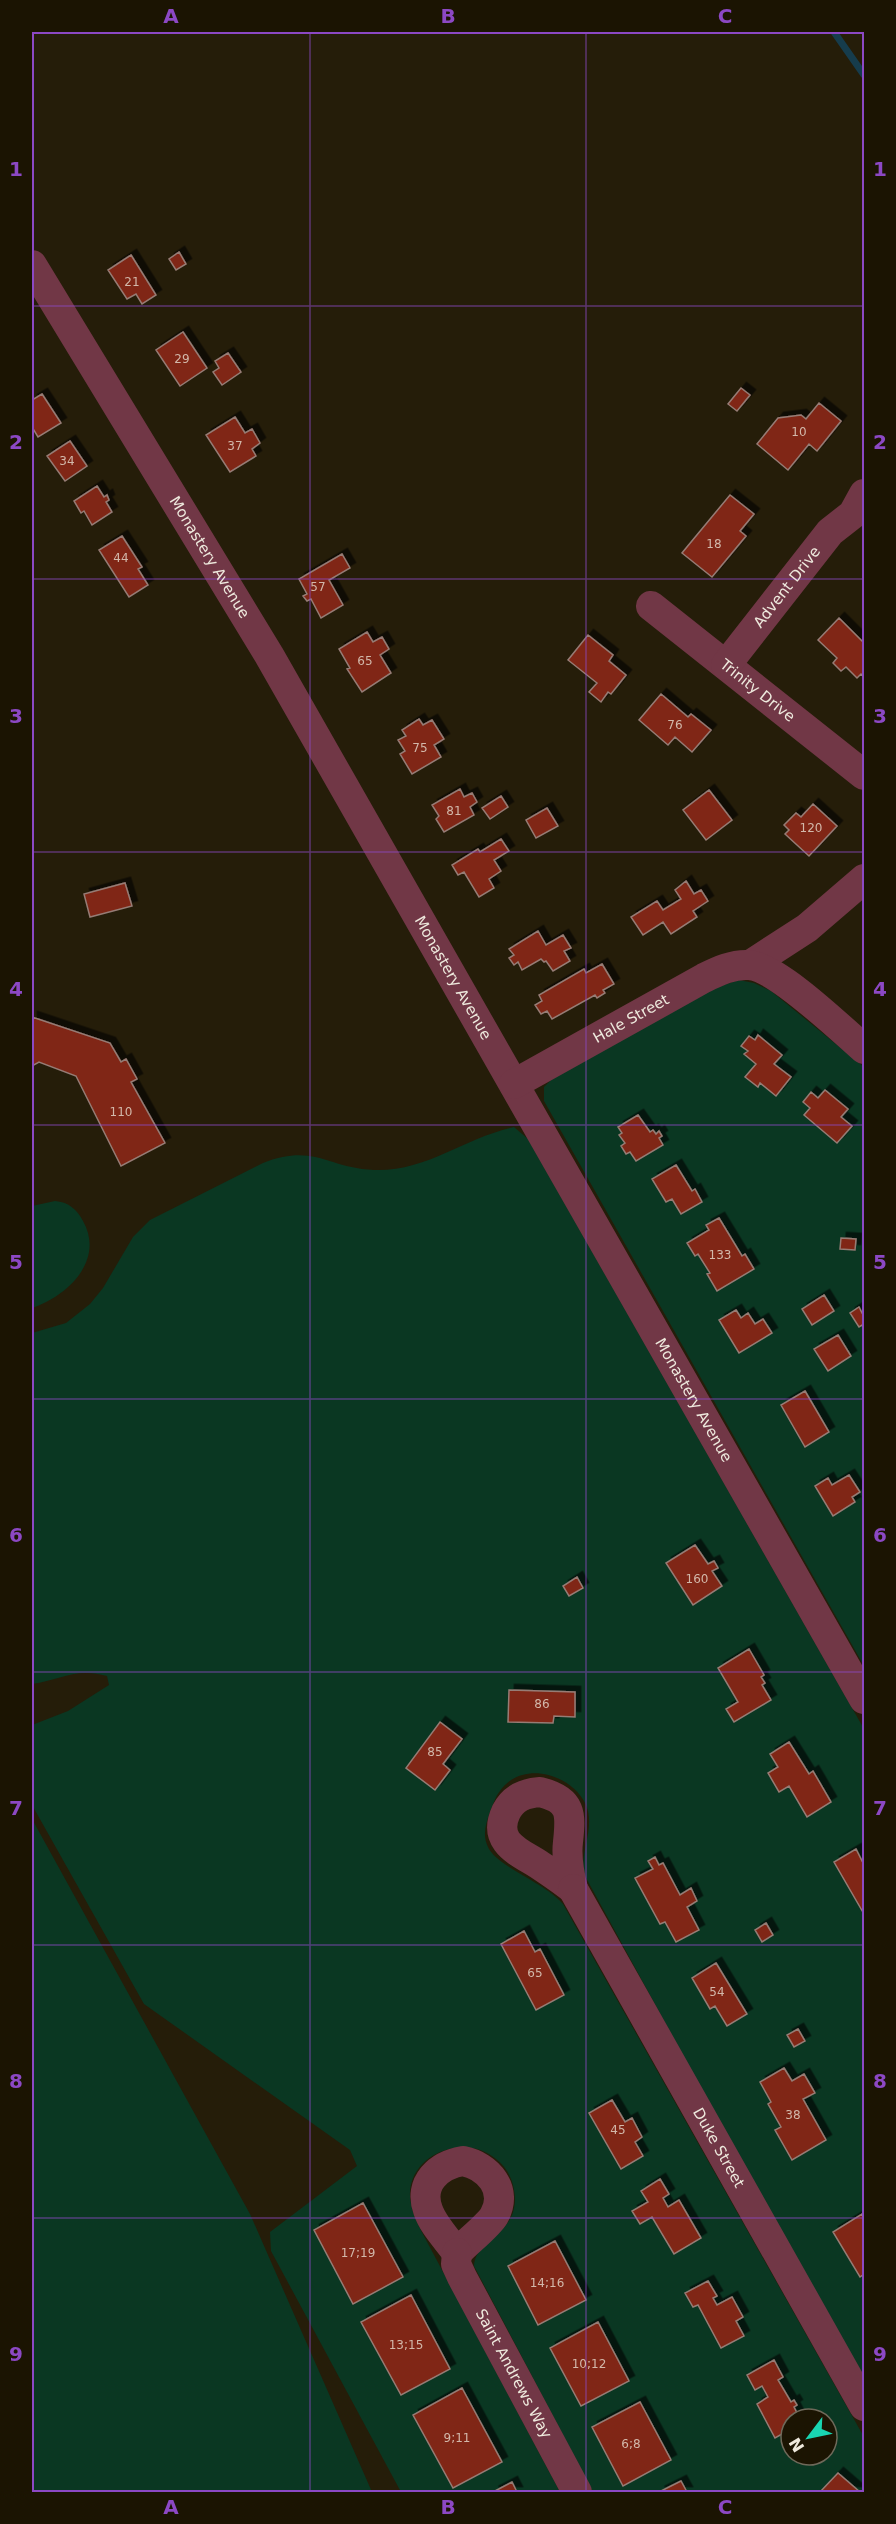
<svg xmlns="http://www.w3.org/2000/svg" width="896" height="2524" font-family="'DejaVu Sans',sans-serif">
<defs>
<filter id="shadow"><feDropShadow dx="5.5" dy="-5.5" stdDeviation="0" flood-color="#0009"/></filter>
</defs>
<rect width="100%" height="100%" fill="#251d09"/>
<!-- green -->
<path fill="#0a3722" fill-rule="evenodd" d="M739 980 754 983 771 991 864 1067V1666L544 1101V1087L552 1079 714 988Z
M514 1127 528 1139 864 1729V2379L710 2105 585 1876C578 1853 596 1829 586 1805 572 1774 522 1759 500 1791 495 1797 493 1805 490 1812 486 1823 482 1835 488 1847 497 1867 546 1883 563 1904L864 2437V2492H593L474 2266C475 2238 522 2234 514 2190 512 2177 506 2167 496 2159 462 2130 401 2158 411 2204 413 2216 420 2228 425 2238L560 2492H401L271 2251 270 2232 357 2166 350 2150 144 2004 32 1805V1725L68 1711 109 1685 107 1676C76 1667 60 1680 32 1684V1333L66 1323 90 1304 103 1288 133 1237 150 1220 263 1163C314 1143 327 1168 374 1170 426 1172 466 1137 514 1127ZM791 2419H827V2455H791Z
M55 1201C68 1202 77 1209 83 1221 105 1260 68 1296 32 1308V1206Z
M32 1819 250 2214 372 2492H32Z"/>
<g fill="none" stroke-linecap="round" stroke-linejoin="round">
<!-- stream -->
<path stroke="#163c4c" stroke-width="7" d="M834 32 864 75"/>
</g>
<!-- building -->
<path fill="#802612" stroke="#967b75" stroke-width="1.5" filter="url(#shadow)" d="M179 252 186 264 176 270 169 259Z
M131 255 156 295 142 304 136 294 127 299 108 270Z
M183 332 207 368 180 386 156 350Z
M228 353 241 372 222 385 213 372 219 368 215 361Z
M741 388 750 395 737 411 728 404Z
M42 394 61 423 38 437 32 427V400Z
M819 403 841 421 817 451 809 444 788 470 757 444 778 418 801 415 806 419Z
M235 417 245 433 252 429 260 443 252 449 256 456 230 472 206 435Z
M70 441 87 466 65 481 47 456Z
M97 486 104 497 107 495 109 500 106 502 112 512 92 525 84 511 81 513 74 501Z
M730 495 754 514 740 531 746 536 712 577 682 553Z
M122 536 142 567 138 569 148 585 129 597 99 550Z
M342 554 350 568 329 580 343 605 321 618 311 599 307 601 303 596 307 594 299 579Z
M839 618 864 643V677L861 674 857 678 846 667 841 671 833 663 837 658 818 640Z
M367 632 373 642 382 637 389 649 380 655 391 673 362 692 347 669 350 668 339 649Z
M588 635 613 655 609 661 626 675 611 694 608 692 601 702 589 692 597 683 568 660Z
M661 694 688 717 691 714 711 730 692 752 675 737 668 745 639 720Z
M419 719 423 725 432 720 444 739 434 745 441 757 412 774 400 754 405 751 398 740 406 736 402 730Z
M460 789 464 797 472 793 477 802 470 807 474 815 444 832 436 819 439 816 432 805Z
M709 790 732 820 706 840 683 810Z
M501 796 508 807 490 819 482 808Z
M813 804 837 826 809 856 785 834 789 830 784 825 796 813 801 817Z
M547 808 558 826 536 838 526 820Z
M501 839 509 851 494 860 501 871 489 879 494 888 479 897 464 872 458 875 452 865 478 849 480 852Z
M686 881 694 894 701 890 708 901 693 911 697 917 671 934 663 922 643 935 631 917 657 901 663 910 681 899 675 890Z
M125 883 132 906 90 917 84 894Z
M538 931 546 945 563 935 571 948 564 951 570 961 553 971 546 961 544 962 541 959 522 970 518 962 514 965 509 958 514 955 509 949Z
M602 964 614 984 603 990 605 993 597 998 595 995 552 1019 547 1011 541 1014 535 1005 542 1001 539 995 584 969 586 973Z
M32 1017 110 1043 121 1062 126 1059 137 1079 131 1082 165 1143 121 1166 76 1076 39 1062 32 1066Z
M758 1035 782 1055 774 1064 791 1077 776 1096 760 1083 758 1087 745 1077 756 1064 744 1054 748 1051 741 1046 749 1036 755 1040Z
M825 1090 848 1109 841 1117 852 1126 837 1143 804 1115 810 1108 803 1102 811 1092 818 1098Z
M638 1115 650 1132 653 1130 656 1134 659 1131 662 1136 659 1138 663 1145 636 1161 630 1152 626 1154 621 1146 625 1143 619 1135 622 1133 618 1127Z
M676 1165 692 1191 695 1189 702 1202 681 1214 672 1199 666 1202 652 1179Z
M719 1218 742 1256 745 1254 754 1269 717 1291 707 1274 710 1273 698 1254 695 1256 687 1243 709 1230 706 1225Z
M841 1238 856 1239 855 1250 840 1249Z
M824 1295 834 1311 812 1325 802 1309Z
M859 1307 864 1317V1324L859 1327 850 1313Z
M736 1310 741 1318 748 1313 755 1324 763 1319 772 1333 739 1353 719 1320Z
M838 1335 851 1356 828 1371 814 1349Z
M805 1391 829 1432 805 1447 781 1405Z
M849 1475 860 1492 852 1497 855 1502 833 1516 815 1486 828 1478 832 1485Z
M695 1545 708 1564 714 1561 718 1568 712 1571 722 1586 693 1605 666 1563Z
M577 1577 583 1588 569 1596 563 1586Z
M749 1649 764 1675 761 1677 765 1683 762 1685 771 1700 734 1722 726 1709 738 1702 718 1668Z
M509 1690 575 1692V1717L554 1716 553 1723 508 1722Z
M440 1722 462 1739 443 1764 450 1770 435 1790 406 1768Z
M789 1742 809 1774 813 1771 831 1802 807 1817 789 1786 779 1792 768 1773 778 1767 770 1754Z
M856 1849 864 1865V1914L834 1862Z
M655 1857 659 1865 663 1863 680 1895 691 1888 697 1901 687 1907 699 1930 676 1942 665 1922 660 1924 635 1878 653 1869 648 1861Z
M766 1923 773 1935 762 1942 755 1930Z
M524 1931 535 1952 540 1949 564 1995 536 2010 501 1944Z
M716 1963 747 2014 727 2026 715 2006 710 2009 692 1978Z
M798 2029 805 2041 794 2047 787 2035Z
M784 2068 792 2081 804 2074 815 2093 803 2099 826 2140 792 2160 775 2130 781 2127 768 2104 771 2102 760 2082Z
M612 2100 625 2122 632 2118 642 2137 635 2142 643 2156 621 2169 589 2113Z
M660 2179 669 2194 663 2198 668 2207 679 2200 701 2238 674 2254 652 2217 640 2224 632 2211 648 2202 641 2191Z
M363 2203 403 2277 353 2304 314 2230Z
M862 2214 864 2219V2274L860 2277 833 2232Z
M555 2241 586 2300 538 2325 508 2266Z
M708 2281 717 2296 713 2298 717 2305 732 2297 743 2317 736 2321 744 2336 721 2348 698 2305 693 2307 685 2293Z
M411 2295 450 2369 401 2395 361 2322Z
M598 2322 629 2381 581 2406 550 2348Z
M774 2360 783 2377 778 2380 791 2402 794 2400 797 2405 794 2407 800 2419H791V2429L775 2438 757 2404 768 2397 762 2386 755 2390 747 2375Z
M462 2388 502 2462 453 2488 413 2415Z
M640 2402 671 2460 623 2486 592 2427Z
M838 2473 860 2492H820Z
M681 2481 687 2492H659Z
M512 2482 517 2492H493Z"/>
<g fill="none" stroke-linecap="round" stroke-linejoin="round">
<!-- minor -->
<g stroke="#713746" stroke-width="30">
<path id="s1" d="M32 265 269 655 864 1699"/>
<path id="s2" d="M651 606 864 775"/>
<path id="s3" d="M726 665 830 532 853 514 864 494"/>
<path d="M750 965 807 928 864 879"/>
<path id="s4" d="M514 1084 704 978C718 971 733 964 749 965 777 967 841 1029 864 1049"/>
<path d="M540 1792C572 1800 571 1814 568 1842 566 1858 569 1873 573 1889 562 1880 550 1872 538 1864 519 1852 492 1842 506 1812 513 1798 525 1793 540 1792Z"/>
<path id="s5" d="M573 1889 864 2406"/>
<path d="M463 2161C488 2166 509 2190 494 2216 488 2226 466 2243 457 2253 447 2239 433 2225 428 2210 418 2183 439 2165 463 2161Z"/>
<path id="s6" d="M457 2253 456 2264 462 2277 577 2492"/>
</g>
</g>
<!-- grid -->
<path fill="none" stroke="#8c48c4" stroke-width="1.5" stroke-opacity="0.55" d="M310 32V2492M586 32V2492M32 306H864M32 579H864M32 852H864M32 1125H864M32 1399H864M32 1672H864M32 1945H864M32 2218H864"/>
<g text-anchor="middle" stroke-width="4.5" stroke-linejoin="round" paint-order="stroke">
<!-- number labels -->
<g font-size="12" fill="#d2b8aa">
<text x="132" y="286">21</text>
<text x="182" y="363">29</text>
<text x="799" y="436">10</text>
<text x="235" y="450">37</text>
<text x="67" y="465">34</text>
<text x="714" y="548">18</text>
<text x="121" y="562">44</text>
<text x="318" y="591">57</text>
<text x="365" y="665">65</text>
<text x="675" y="729">76</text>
<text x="420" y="752">75</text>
<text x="454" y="815">81</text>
<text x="811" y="832">120</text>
<text x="121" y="1116">110</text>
<text x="720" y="1259">133</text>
<text x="697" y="1583">160</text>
<text x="542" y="1708">86</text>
<text x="435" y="1756">85</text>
<text x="535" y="1977">65</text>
<text x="717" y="1996">54</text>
<text x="793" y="2119">38</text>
<text x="618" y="2134">45</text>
<text x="358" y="2257">17;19</text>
<text x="547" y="2287">14;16</text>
<text x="406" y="2349">13;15</text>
<text x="589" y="2368">10;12</text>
<text x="457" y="2442">9;11</text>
<text x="631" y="2448">6;8</text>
</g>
<!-- street labels -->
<g font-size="15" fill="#eee9dd" stroke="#1b1402">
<text dy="5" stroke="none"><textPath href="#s1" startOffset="342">Monastery Avenue</textPath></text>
<text dy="5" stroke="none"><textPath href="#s3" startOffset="99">Advent Drive</textPath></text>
<text dy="5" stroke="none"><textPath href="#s2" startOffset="136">Trinity Drive</textPath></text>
<text dy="5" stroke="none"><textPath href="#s1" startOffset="828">Monastery Avenue</textPath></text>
<text dy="5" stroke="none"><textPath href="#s4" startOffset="134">Hale Street</textPath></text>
<text dy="5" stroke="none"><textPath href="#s1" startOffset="1314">Monastery Avenue</textPath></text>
<text dy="5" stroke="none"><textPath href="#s5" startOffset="297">Duke Street</textPath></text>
<text dy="5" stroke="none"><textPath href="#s6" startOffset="135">Saint Andrews Way</textPath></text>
</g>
</g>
<!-- border -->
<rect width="896" height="2524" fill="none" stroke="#1b1402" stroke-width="66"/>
<!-- north arrow -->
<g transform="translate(809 2437) rotate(238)"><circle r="28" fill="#1b1402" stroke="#6f695a" stroke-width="1.5"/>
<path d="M0-4.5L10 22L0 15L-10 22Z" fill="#19d5b2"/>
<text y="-9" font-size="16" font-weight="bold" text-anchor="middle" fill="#eee9dd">N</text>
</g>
<rect x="33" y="33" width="830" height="2458" fill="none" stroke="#8c48c4" stroke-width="2"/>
<g font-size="20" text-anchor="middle" font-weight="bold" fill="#8c48c4">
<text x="171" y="23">A</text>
<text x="448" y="23">B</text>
<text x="725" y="23">C</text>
<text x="16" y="176">1</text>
<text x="880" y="176">1</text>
<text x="16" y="449">2</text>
<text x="880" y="449">2</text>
<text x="16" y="723">3</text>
<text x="880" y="723">3</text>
<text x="16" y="996">4</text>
<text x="880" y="996">4</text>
<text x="16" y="1269">5</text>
<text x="880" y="1269">5</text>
<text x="16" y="1542">6</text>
<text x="880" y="1542">6</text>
<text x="16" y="1815">7</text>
<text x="880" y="1815">7</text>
<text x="16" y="2088">8</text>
<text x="880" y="2088">8</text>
<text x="16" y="2361">9</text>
<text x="880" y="2361">9</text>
<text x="171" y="2514">A</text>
<text x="448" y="2514">B</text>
<text x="725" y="2514">C</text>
</g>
</svg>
